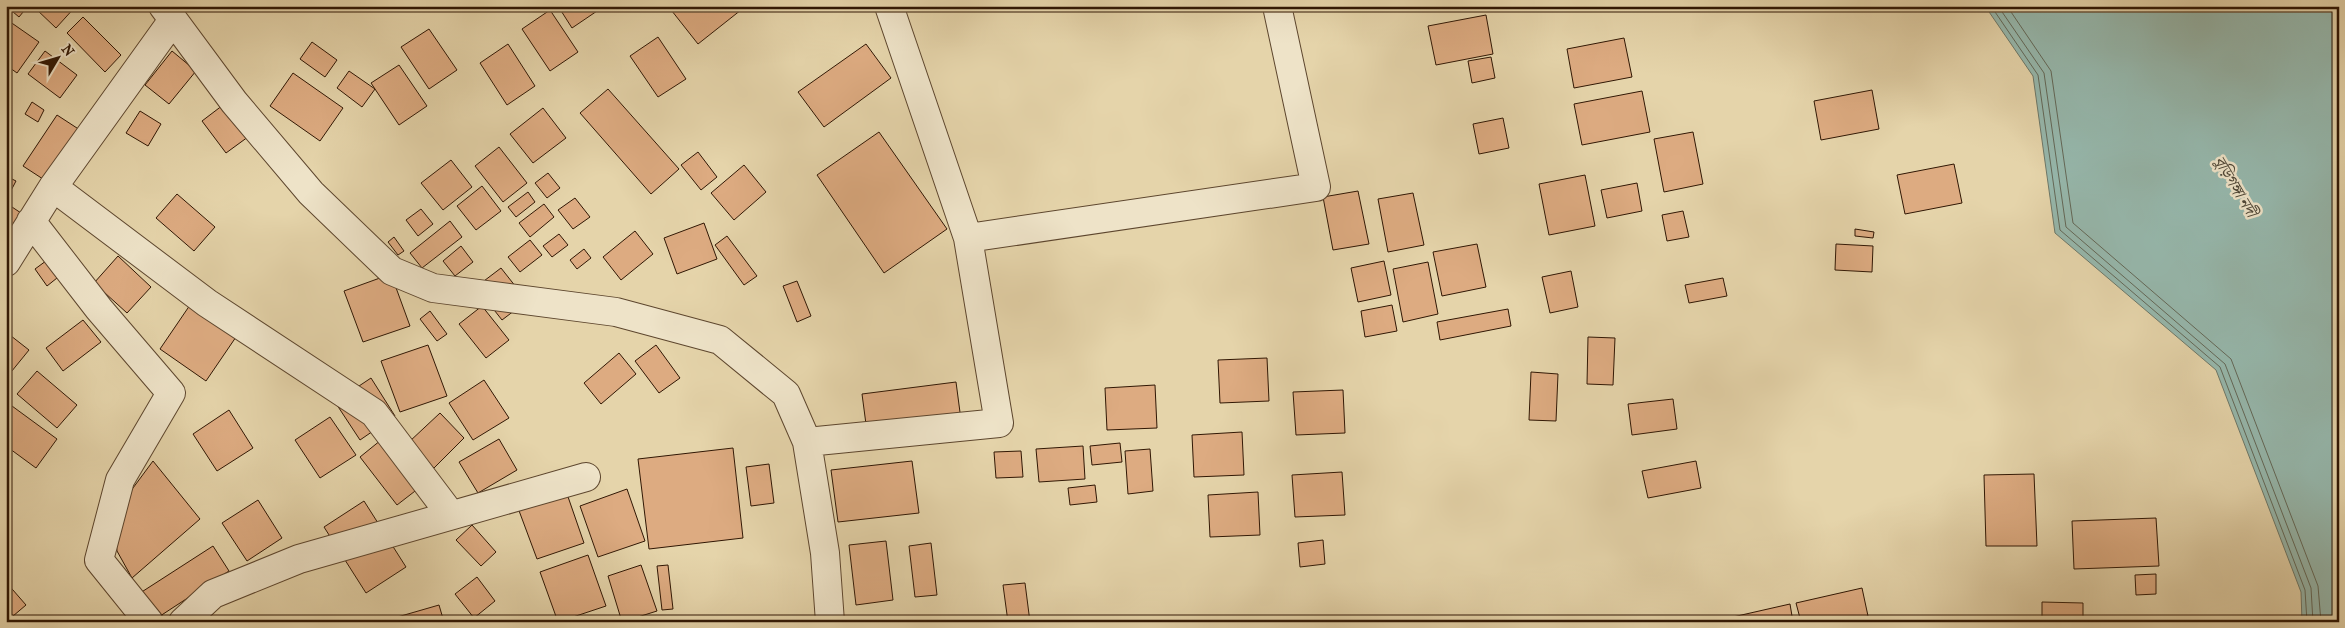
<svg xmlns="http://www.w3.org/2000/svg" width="2345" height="628" font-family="'IM FELL French Canon','Noto Serif Bengali',serif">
<rect width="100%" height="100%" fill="#e5d4aa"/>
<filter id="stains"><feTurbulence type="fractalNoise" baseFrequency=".004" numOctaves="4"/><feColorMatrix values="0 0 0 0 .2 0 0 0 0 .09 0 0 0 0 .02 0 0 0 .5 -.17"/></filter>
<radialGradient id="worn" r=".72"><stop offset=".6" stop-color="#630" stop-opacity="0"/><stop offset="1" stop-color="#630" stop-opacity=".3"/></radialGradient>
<!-- water -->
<path fill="#96b8ad" stroke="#6d7869" d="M1985 6H2339V622H2302L2301 592 2216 370 2055 233 2033 76Z"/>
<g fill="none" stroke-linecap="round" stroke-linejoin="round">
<!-- shore -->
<path stroke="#636858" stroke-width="1" d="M1991 6 2038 75 2060 230 2220 367 2305 590 2307 622
M1998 6 2044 73 2066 227 2225 364 2311 588 2313 622
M2007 6 2051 71 2073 223 2231 359 2318 586 2321 622"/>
</g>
<!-- building -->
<path fill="#ddab81" stroke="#301704" d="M6 6H28L19 17Z
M37 6H76L56 28 35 8Z
M558 6H599L600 9 572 28Z
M668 6H746L698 44Z
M550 10 578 52 550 71 522 29Z
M1486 15 1493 54 1436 65 1428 26Z
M83 17 121 55 105 72 67 33Z
M6 19 39 42 17 73 6 65Z
M429 29 457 70 429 89 401 47Z
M658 37 686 79 658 97 630 56Z
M1624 38 1632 77 1574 88 1567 49Z
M312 42 337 60 325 77 300 59Z
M508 44 535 86 507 105 480 63Z
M866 44 891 78 824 127 798 92Z
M45 51 77 75 60 98 28 74Z
M172 51 196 71 169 104 145 85Z
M1491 57 1495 78 1472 83 1468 61Z
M399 65 427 106 399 125 371 83Z
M349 71 375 89 362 107 337 88Z
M293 73 343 108 320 141 270 106Z
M608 89 679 169 651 194 580 113Z
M1872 90 1879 129 1821 140 1814 101Z
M1642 91 1650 132 1582 145 1574 104Z
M32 102 44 110 38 122 25 114Z
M227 102 252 134 226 153 202 121Z
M543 108 566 138 533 163 510 134Z
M140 111 161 124 148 146 126 133Z
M57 115 80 130 46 181 23 166Z
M1503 118 1509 148 1479 154 1473 124Z
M879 132 947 229 884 273 817 175Z
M1693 132 1703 184 1664 192 1654 139Z
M499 147 527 183 503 202 475 166Z
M698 152 717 177 701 190 681 165Z
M451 160 472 187 443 210 421 183Z
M1954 164 1962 203 1905 214 1897 175Z
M744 165 766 192 734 220 711 193Z
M548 173 560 188 547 198 535 183Z
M1585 175 1595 226 1549 235 1539 184Z
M6 176 16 181 6 200Z
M1637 183 1642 211 1607 218 1601 190Z
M482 186 501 211 476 230 457 206Z
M1358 191 1369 244 1333 250 1323 197Z
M528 192 535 202 516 217 508 207Z
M1413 193 1424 245 1388 252 1378 199Z
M177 194 215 227 194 251 156 218Z
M575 198 590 217 573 229 558 210Z
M544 204 554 217 530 237 519 223Z
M9 205 24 215 6 241V209Z
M421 209 433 224 418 236 406 220Z
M1683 211 1689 237 1667 241 1662 215Z
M450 221 462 237 422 268 410 253Z
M704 223 717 259 677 274 664 238Z
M1855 229 1874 232 1873 238 1855 236Z
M635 231 653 254 621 280 603 257Z
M559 234 568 245 552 257 543 246Z
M727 236 757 276 744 285 715 245Z
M394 237 404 251 398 255 388 242Z
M530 240 542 255 520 272 508 257Z
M1477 244 1486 287 1442 296 1433 252Z
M1836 244 1873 246 1872 272 1835 270Z
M461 246 473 262 455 276 443 261Z
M584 249 591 258 577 269 570 260Z
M118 256 151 287 127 313 94 283Z
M50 258 62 274 47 286 35 269Z
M1384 261 1391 295 1358 302 1351 268Z
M1428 262 1438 314 1403 322 1393 269Z
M501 268 527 301 502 320 476 287Z
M1571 271 1578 307 1550 313 1542 277Z
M391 274 410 326 363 342 344 291Z
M1723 278 1727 296 1689 303 1685 285Z
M797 281 811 316 797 322 783 286Z
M190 305 236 337 206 381 160 349Z
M1392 305 1397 331 1365 337 1361 311Z
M482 306 509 340 486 358 459 324Z
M1508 309 1511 326 1440 340 1437 322Z
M430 311 447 334 437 341 420 319Z
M83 320 101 342 63 371 46 348Z
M6 332 29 350 7 377 6 376Z
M1588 337 1615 338 1613 385 1587 384Z
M428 345 447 396 400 412 381 361Z
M656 345 680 378 659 393 635 361Z
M619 353 636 374 601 404 584 383Z
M1267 358 1269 401 1220 403 1218 360Z
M37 371 77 405 57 428 17 394Z
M1531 372 1558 374 1556 421 1529 420Z
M371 378 395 416 360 440 335 402Z
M484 380 509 418 473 440 449 403Z
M956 382 963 435 869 447 862 394Z
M1155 385 1157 428 1107 430 1105 388Z
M1343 390 1345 433 1296 435 1293 392Z
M1673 399 1677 429 1632 435 1628 404Z
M12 406 57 439 36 468 6 446V414Z
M229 410 253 448 217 471 193 434Z
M440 413 464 438 434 468 409 442Z
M330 417 356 455 320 478 295 440Z
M1242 432 1244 475 1194 477 1192 435Z
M499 439 517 470 478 493 459 462Z
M381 440 419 488 397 505 360 457Z
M1120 443 1122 462 1092 465 1090 446Z
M1083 446 1085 479 1039 482 1036 449Z
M733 448 743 538 649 549 638 459Z
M1150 449 1153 491 1128 494 1125 451Z
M1021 451 1023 477 996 478 994 452Z
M153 461 200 519 132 578 117 551 113 515Z
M912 461 919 513 838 522 831 470Z
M1696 461 1701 488 1648 498 1642 471Z
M769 464 774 503 751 506 746 467Z
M1342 472 1345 515 1295 517 1292 475Z
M2034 474 2037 546H1986L1984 475Z
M1095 485 1097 502 1070 505 1068 488Z
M627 489 645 541 598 557 580 506Z
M566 491 584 543 537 559 518 508Z
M1258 492 1260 535 1210 537 1208 495Z
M258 500 282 538 247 561 222 523Z
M364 501 406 567 366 593 324 527Z
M2156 518 2159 566 2074 569 2072 521Z
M472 525 496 552 481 566 456 540Z
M1323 540 1325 564 1300 567 1298 543Z
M886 541 893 600 856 605 849 545Z
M931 543 937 595 915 597 909 546Z
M213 546 229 571 154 620 137 595Z
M588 555 606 606 558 622 540 572Z
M641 565 657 611 622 622 608 576Z
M668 565 673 609 662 610 657 566Z
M2156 574V594L2136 595 2135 575Z
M477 577 495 601 474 618 455 594Z
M6 582 26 605 6 622Z
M1025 583 1030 622H1008L1003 585Z
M1862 588 1868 616 1843 622H1801L1796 603Z
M2042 602 2083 603V622H2042Z
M1790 604 1793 622H1725L1724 619Z
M439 605 444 622H395L394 618Z
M779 617 780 622H740V621Z"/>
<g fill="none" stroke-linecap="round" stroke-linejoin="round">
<!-- minor casing -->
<g stroke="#5d462e" stroke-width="30">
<path id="minor" d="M163 6 234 102 311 193 392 271 433 288 616 312 720 340 786 394 807 442 825 553 830 622
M53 187 207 303 374 413 451 515
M31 221 99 309 171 393 120 480 99 560 149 622
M968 238 1316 187 1277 6
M6 262 53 187 173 20
M807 442 999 423 968 238 889 6
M183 622 213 594 299 559 586 477"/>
</g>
<!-- minor -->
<use href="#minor" stroke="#eee3c8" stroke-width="28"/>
</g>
<g text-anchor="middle" stroke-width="5" stroke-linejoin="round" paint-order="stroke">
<!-- water labels -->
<g font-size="16" font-style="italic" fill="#4f4737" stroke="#eee3c8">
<text transform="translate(2236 186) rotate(59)" y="6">বুড়িগঙ্গা নদী</text>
</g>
</g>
<!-- margin -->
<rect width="2345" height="628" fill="none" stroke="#e5d4aa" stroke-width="25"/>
<rect x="8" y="8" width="2330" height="613" fill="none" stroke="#301704" stroke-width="2.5"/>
<rect x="12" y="12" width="2320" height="603" fill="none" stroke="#301704"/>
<!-- north arrow -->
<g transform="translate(58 58) rotate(52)" stroke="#eee3c8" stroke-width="4" paint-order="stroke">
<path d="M0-4L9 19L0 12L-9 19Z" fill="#301704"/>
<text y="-8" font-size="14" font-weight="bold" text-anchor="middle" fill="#301704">N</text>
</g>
<rect width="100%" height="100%" filter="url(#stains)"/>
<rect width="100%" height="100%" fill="url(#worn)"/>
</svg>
